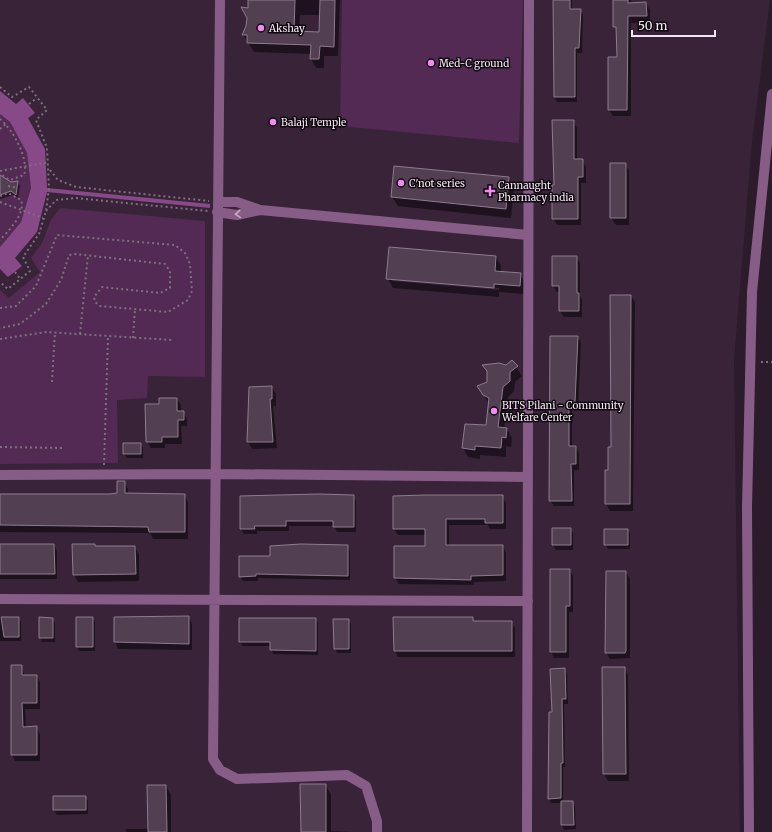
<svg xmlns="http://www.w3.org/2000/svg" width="772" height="832" font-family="Merriweather,serif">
<rect width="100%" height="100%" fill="#2b1b2b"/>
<!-- built -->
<path fill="#382338" d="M0 0H770L752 142 734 360 740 832H0Z"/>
<!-- green -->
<path fill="#532a53" d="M342 0H523L519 143 340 126Z
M0 114 10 122 27 153 31 188 21 222 0 247Z
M60 208 205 221V377L148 376 147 398 117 400 118 463 0 464V290L9 298 40 272 31 258 42 243 51 220Z"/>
<!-- water -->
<path fill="#874987" d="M0 91 16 104 23 98 35 113 28 118 45 149 47 188 210 204V208L47 192 37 232 15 258 22 266 8 277 0 269V247L21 222 31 188 27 153 10 122 0 114Z"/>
<!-- shadow -->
<path fill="#0007" fill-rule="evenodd" d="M249 0H340L338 56H324V68H316L311 59V54L254 52 243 35 247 26ZM300 15H320V33L299 32Z
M552 0H572V10H580L583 15 582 53H577V102H557L554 96V7Z
M614 0H631V4L646 3 650 10V22L631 23V116H613L609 110 618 58Z
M573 121 577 128V160H582L586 167V183H581V225H557L553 218 555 186Z
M625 164 629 171V225H616L611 218Z
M0 177 11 183 18 182 20 186 18 198 14 195 0 199Z
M508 178 514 188 511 218 398 206 392 197Z
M496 257 501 266V273L520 274 526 284 525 294 499 292V297L393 288 388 279ZM392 279 499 288V290L392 281Z
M576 257 580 263V296L582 300V317H564L560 311V292H557L553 286Z
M631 296 635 302 633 511H610L606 504V471H609L612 448Z
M578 337 581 343 578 408H572V447H576L579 453V470H574V506H554L550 500Z
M512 361 522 376 515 382 514 391 508 397 504 429H507L512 438 511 447 506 446V457L480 455V459L468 457 463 448 486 426 489 404 479 386 488 382V373L484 366H506Z
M272 387 276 394V406H273L277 448 252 449 248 442Z
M177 399 181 405V412H183L187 419V426H181L182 444H165V448H151L147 441 160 405Z
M141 444 143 448V458H127L124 454Z
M124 482 128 489V494L184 495 188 502V539H153L150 533 0 532V495L118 494Z
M353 496 356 501V532H337L334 526H289V531H257V534H244L241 529Z
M502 496 506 503V529H490L488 525H449V546H503L506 553V581L474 582V585L399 584 395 578V547H426V535H398L394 529Z
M553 529H570L573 533V550H556L553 545Z
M628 530 630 534V549H608L605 544Z
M0 545H54L57 551V579H0Z
M94 545 96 547H135L139 554V581L78 582 74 575Z
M347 546 350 551V580L258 578V581H243L240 576 271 557Z
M570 570 573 576V612H569V658H554L551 652Z
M626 572 630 579V658L610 659 606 652Z
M0 617 19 618 21 622V641H0Z
M189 617 192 624V650L118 649 115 642V618Z
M92 618 95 622V651H79L77 647Z
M472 618 474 622H511L515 628V657H398L395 651Z
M52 619 55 623V642H42L40 638Z
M315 619 318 623V655L273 654 271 646H243L240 642Z
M348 620 351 624V653H337L335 648Z
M21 666 25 676H37L40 682V709H25L26 728 36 727 40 734V761H15L12 755Z
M624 668 628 675 629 781H608L604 774Z
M565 669 567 674 568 704H564L565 767H563V802H573L575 807 576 829 564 830 562 825V803H551L549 798 553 713Z
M325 785 331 794V831L353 832H302Z
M166 786 171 795V832H126V829H149Z
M54 797H85L88 801V814L57 815 54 810Z"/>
<!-- building -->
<path fill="#524052" stroke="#8f7b8f" d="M248 0H295L294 31 319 32 320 0H335L334 47 320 46 319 59H310L311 45 247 43V35H242L246 26 247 18 241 7 248 8Z
M553 0H570V9H581L579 48H575V97H554Z
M613 0H628V3L646 2 647 16H628L627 110H608V57H617L616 27H613Z
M552 120H574V159H583V177H578V219H552V185H554Z
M610 163H626V218H610Z
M394 166 509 177 506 209 391 197Z
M0 175 11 182 18 181 16 195 11 191 0 195Z
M389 247 496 256 495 271 521 273 520 286 494 284V288L386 279Z
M552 256H577V293H579V311H559V286H552Z
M610 295H631L630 504H605V470H608V447H611Z
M550 336H578L575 402H569V446H576V464H571L572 501H549Z
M512 360 518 366 510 372V381L503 387 498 427 507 428 506 438 502 437 501 448 475 446V450L462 448 465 424 486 425 489 398 483 395 477 386 487 382V371L482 365 499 363 506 365Z
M272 386V399H270L273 442H247L249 387Z
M159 398H177V411H184V420H178V437H162V442H146L145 404H159Z
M123 443H141V454H123Z
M117 481H125V493L185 494V532H149L148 527 0 525V494H110L117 493Z
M318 494 354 495V527H333V521H286V526H254L255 529H240V496Z
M425 495H503V523H485V519H446V545H503V575L471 576V580L394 578V546H425V529H393V496Z
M552 528H571V545H552Z
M604 529H628V545H604Z
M0 544H54L55 574H0Z
M72 544H95V546H135L136 574 73 575Z
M301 544 348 545V576L256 574V576L239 577V556H270V546Z
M550 569H570V606H566V652H550Z
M606 571H626V651L625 653H605Z
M189 616V644L114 642V617Z
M1 617H19V637H4Z
M39 617 53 618V638H39Z
M76 617H93V647H76Z
M393 617H473V621H512V651H394Z
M239 618H316V651L270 650V642H239Z
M333 619H349V649H334Z
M11 665H22V675H37V703H22L23 727 37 726V755H11Z
M602 667H625L626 774H603Z
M565 668 566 699H562L563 763H561V798L548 799 549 712H552L550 669Z
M300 784H326V832H301Z
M147 785H166L167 832H148Z
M53 796H86V810H53Z
M561 801H573L574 825H561Z"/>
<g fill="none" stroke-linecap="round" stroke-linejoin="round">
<!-- path -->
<path stroke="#7e707e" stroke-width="2" stroke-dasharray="2 3" stroke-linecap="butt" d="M0 87 12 97 29 87 47 110 36 120 47 148 49 188 46 211 39 234 23 257 30 271 8 289 0 282
M29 104 37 98
M0 119C13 130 29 158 24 175L10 180 0 174
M0 129 6 124
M50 170 58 180 76 187 209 201
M0 171 49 162
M8 186 17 188
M0 196 8 193 21 200C26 214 8 231 0 240
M0 202 43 218
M46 211 56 200 75 198 208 211
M15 272 21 280
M0 308 16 306 36 286 57 235 175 245 185 253 190 264 192 291 188 300 168 312 100 306 95 302 94 297 102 287 160 293 170 288V271L165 264 75 254 69 255 61 280 46 304 20 324 0 328
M80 334 88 255
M133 338 135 309
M0 339 46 332 172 340
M761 362H772
M52 382 55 332
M0 447 64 448
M104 465 108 336"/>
<!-- minor -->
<path stroke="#875d87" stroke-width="10" d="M220 0 213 759 220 770 237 779 347 775 366 786 377 821V832
M218 202H237L260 210 528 235
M217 212 237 215 260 210
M0 475 215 474 528 477
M0 599 528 601
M527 832 529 0
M749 832 747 507 752 292 772 94"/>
</g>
<!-- one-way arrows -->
<defs><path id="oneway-chevron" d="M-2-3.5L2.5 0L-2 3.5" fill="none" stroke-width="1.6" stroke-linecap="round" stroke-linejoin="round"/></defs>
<use stroke="#c7b0c7" href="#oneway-chevron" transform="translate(238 214) rotate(176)"/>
<!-- markers -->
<g fill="#f28af2" stroke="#0f080f" stroke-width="1.5">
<circle cx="261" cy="28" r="4"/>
<circle cx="431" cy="63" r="4"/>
<circle cx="273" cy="122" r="4"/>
<circle cx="401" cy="183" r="4"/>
<path d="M488 185h4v4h4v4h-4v4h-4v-4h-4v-4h4z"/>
<circle cx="494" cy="411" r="4"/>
</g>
<g text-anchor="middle" stroke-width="3" stroke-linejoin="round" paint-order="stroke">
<!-- poi labels -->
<g font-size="10" fill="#f2e7f2" stroke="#0f080f" text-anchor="start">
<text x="269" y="32">Akshay</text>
<text x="439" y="67">Med-C ground</text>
<text x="281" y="126">Balaji Temple</text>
<text x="409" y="187">C'not series</text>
<text x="498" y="189">Cannaught<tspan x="498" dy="12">Pharmacy india</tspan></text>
<text x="502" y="409">BITS Pilani - Community<tspan x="502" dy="12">Welfare Center</tspan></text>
</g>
</g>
<!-- scale -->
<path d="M632 30v6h83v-6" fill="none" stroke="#f2e7f2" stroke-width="2"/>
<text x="638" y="30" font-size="12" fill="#f2e7f2" stroke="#0f080f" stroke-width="3" paint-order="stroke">50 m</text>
</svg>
